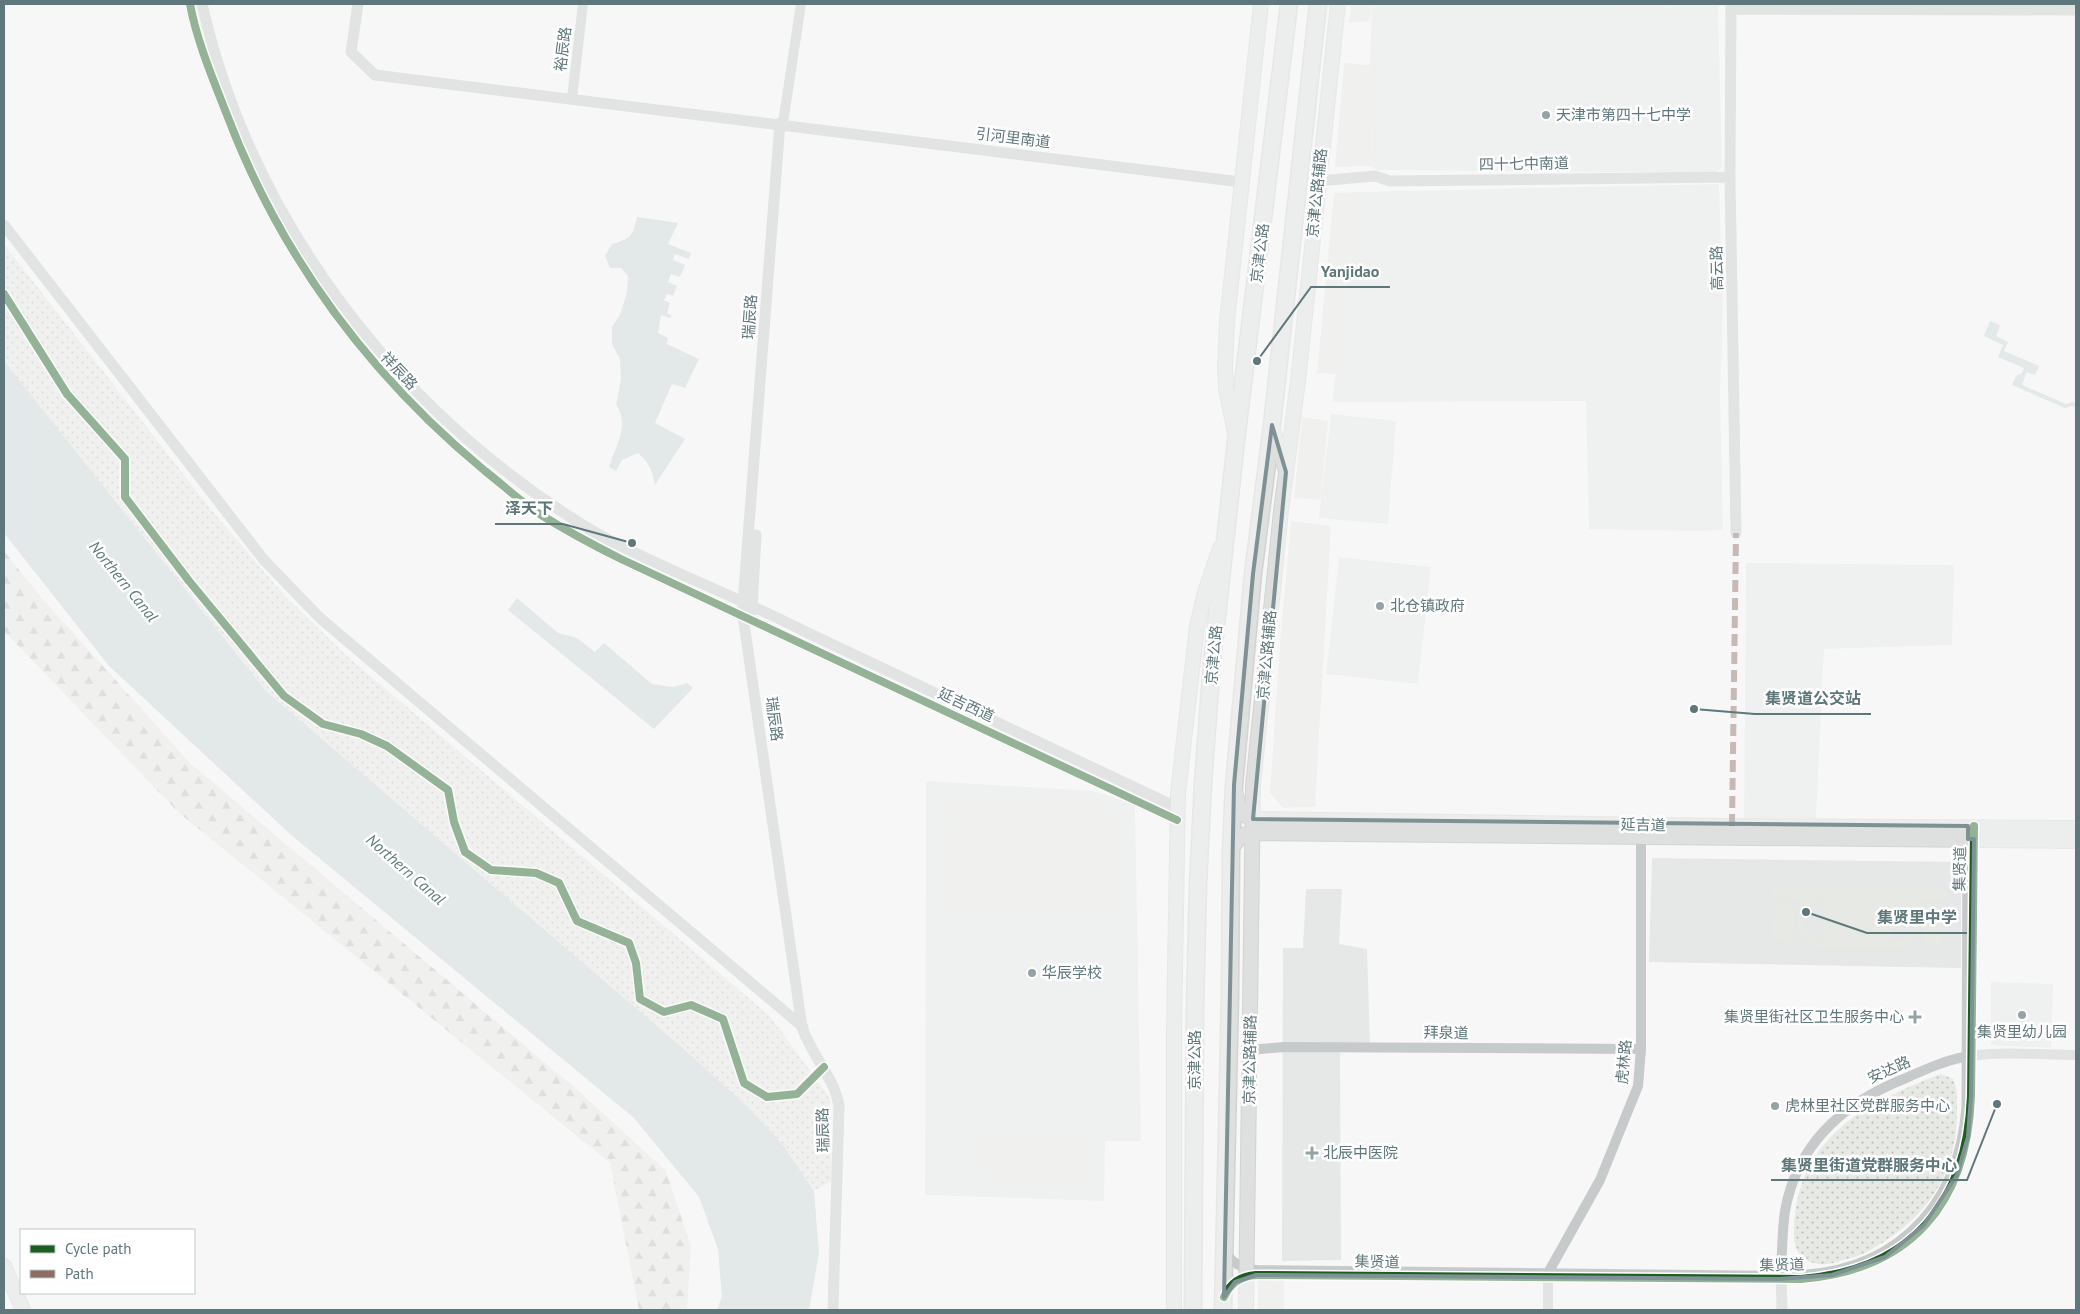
<svg xmlns="http://www.w3.org/2000/svg" width="2080" height="1314" font-family="'PT Sans','Noto Sans SC',sans-serif">
<defs>
<pattern id="forest-firs" width="22" height="20" patternUnits="userSpaceOnUse" patternTransform="scale(1.25)"><rect width="22" height="20" fill="#e7e9e4"/><path d="M5 1l3.5 6h-7zM16 11l3.5 6h-7z" fill="#bec2be"/></pattern>
<pattern id="park-dots" width="8" height="8" patternUnits="userSpaceOnUse" patternTransform="scale(1.25)"><rect width="8" height="8" fill="#e7e9e4"/><path d="M2 2h.1M6 6h.1" fill="none" stroke="#bec2be" stroke-width="1.8" stroke-linecap="round"/></pattern>
</defs>
<rect width="100%" height="100%" fill="#f7f7f7"/>
<!-- built -->
<path fill="#e5e8e7" d="M1372 4H1718L1722 168 1715 173 1376 170 1372 166 1370 65Z
M1719 184 1723 310 1720 394 1723 530 1699 531 1589 529 1586 401 1332 402 1361 192Z
M1331 414 1396 421 1388 524 1319 518Z
M1339 557 1431 567 1418 684 1326 674Z
M1746 563 1954 565 1952 645 1824 649 1816 818H1744Z
M926 781 1094 791 1135 805 1141 1141H1105L1104 1201 925 1195Z
M1652 858 1961 862V968L1649 962Z
M1306 889H1342L1339 944 1367 949 1370 1047H1340L1341 1260 1282 1261 1283 948H1303Z
M1991 982 2053 984 2051 1048 1991 1045Z"/>
<!-- grass -->
<path fill="#e7e9e4" fill-rule="evenodd" d="M1351 4H1372L1370 21 1349 23Z
M1609 4H1674C1652 15 1631 14 1609 4Z
M1344 63 1370 65 1372 166 1335 167Z
M1361 192 1336 374 1317 373 1334 193Z
M1302 417 1328 421 1321 500 1294 498Z
M1291 521 1331 526 1315 807 1283 808 1270 793 1280 643Z
M939 795 1105 797V816L939 813Z
M947 819H1121V830H1109C1131 851 1129 875 1110 897L1121 898 1122 909 932 907V897L956 898C937 876 933 851 955 830L947 829Z
M1771 888 1945 890V901L1914 900C1919 908 1922 915 1921 925 1915 954 1881 949 1859 949 1847 949 1835 950 1824 948 1796 945 1792 919 1804 899H1771ZM1820 898 1893 900C1908 903 1917 912 1913 928L1902 939 1892 942 1829 941 1818 939 1810 934 1804 922V914L1809 904Z
M1824 900 1894 901 1893 940 1823 939Z
M1775 903H1794L1793 942 1773 941Z
M1924 904 1943 905 1942 944 1923 943Z
M1902 910 1909 913 1899 932 1897 911Z
M981 1130H1094V1141H1089C1098 1154 1095 1177 1077 1182L997 1181C979 1173 976 1155 988 1141H980Z
M1258 1279 1284 1280V1310H1258Z"/>
<!-- forest -->
<path fill="url(#forest-firs)" d="M4 551 40 596 190 763 581 1093 666 1171 691 1246 687 1310H639L610 1163 178 812 4 631Z"/>
<!-- park -->
<path fill="url(#park-dots)" d="M4 244 209 507 285 596 347 656 770 1016 830 1098 832 1181 814 1191 784 1146 748 1107 686 1051 266 691 4 362Z
M1941 1074 1953 1079C1958 1089 1957 1101 1957 1112 1957 1167 1933 1209 1888 1239 1873 1249 1860 1257 1843 1260 1834 1263 1824 1266 1814 1263 1798 1259 1793 1246 1794 1231 1796 1138 1865 1103 1941 1074Z"/>
<!-- water -->
<path fill="#c9d5d5" d="M637 217 678 223 668 244 691 253 689 259 675 254 673 260 685 265 680 277 671 274 668 282 677 286 673 296 667 294 664 300 670 303 667 313 672 316 670 318 661 315 658 333 668 338 667 344 699 359 685 388 672 384 655 423 685 439 655 485C652 471 649 462 638 453L622 460 616 471 609 467C616 445 630 426 616 404L621 380 620 359 612 344V327L620 315 627 292 628 276 621 268H610L605 256 612 244C631 239 633 235 637 217Z
M1990 321 2000 325 1996 336 2008 342 2004 351 2039 366 2035 375 2027 372 2022 385 2066 404 2072 402 2076 403V408L2072 406 2065 408 2012 385 2016 376 2022 373 2024 368 1998 357 2003 345 1984 336Z
M4 361 266 691 686 1051 748 1107 784 1146 814 1191 819 1253 809 1310H717L722 1296 718 1249 699 1197 634 1118 290 834 109 666 4 533Z
M517 598 558 633 577 638 595 652 604 643 652 684 673 687 687 683 693 688 654 729 508 610Z"/>
<g fill="none" stroke-linecap="round" stroke-linejoin="round">
<!-- secondary casing -->
<g stroke="#d2d3d4" stroke-width="16">
<path id="secondary" d="M1272 427 1285 468
M1235 433 1226 389 1225 367 1227 321 1261 4
M1236 795C1239 808 1240 815 1253 819L1732 826 2076 828
M1231 850C1237 841 1240 834 1252 833L2076 841
M4 1266 23 1310
M1174 1310V1032L1178 793 1197 626 1205 592 1220 548
M1246 1310 1253 786 1281 511 1298 381 1338 4"/>
</g>
<!-- trunk casing -->
<g stroke="#d2d3d3" stroke-width="19">
<path id="trunk" d="M1193 1310 1195 1008 1198 884 1203 783 1212 662 1236 441 1289 4
M1223 1310 1230 994 1231 850 1234 785 1253 574 1272 425 1318 4"/>
</g>
<!-- minor -->
<path stroke="#c7cacb" stroke-width="10" d="M572 98 583 4
M783 123 801 4
M4 294 67 394 125 459V497L189 581 284 696 323 724 361 734 387 746 448 790 454 822 465 852 491 870 536 873 559 883 577 921 629 943 636 963 640 999 664 1012 691 1005 723 1019 744 1083 767 1097 797 1094 824 1067
M1250 1050 1284 1047 1641 1049
M1225 1251C1232 1264 1243 1269 1257 1270L1781 1276C1782 1254 1782 1232 1785 1211 1797 1143 1845 1102 1906 1078 1926 1069 1948 1059 1970 1056 2005 1051 2042 1055 2076 1055
M1224 1296C1229 1285 1238 1278 1251 1275
M1548 1310V1273L1600 1180 1638 1086 1641 1049V831"/>
<!-- tertiary -->
<path stroke="#c7cacb" stroke-width="11" d="M190 4C197 42 213 79 227 115 281 257 368 374 485 471 503 485 520 501 538 513 565 530 593 545 621 559L1177 820
M202 4C251 219 393 405 578 522 612 544 649 559 685 576 726 594 766 612 806 632 930 691 1054 750 1178 808
M358 4 351 52 375 75 1241 182
M1731 4 1730 177 1736 533
M1731 9 2076 10
M780 123 743 602V616L802 1027C811 1055 834 1076 839 1106L833 1310
M1318 181 1375 176 1390 181 1730 177
M4 225 264 560 320 618 803 1027
M752 611 756 535
M1782 1310 1781 1276C1888 1278 1959 1214 1967 1107L1968 833"/>
<!-- secondary -->
<use href="#secondary" stroke="#dedfdf" stroke-width="14"/>
<!-- trunk -->
<use href="#trunk" stroke="#dedfdf" stroke-width="16"/>
<!-- quiet -->
<path stroke="#8d6e63" stroke-width="6" stroke-dasharray="12 6" stroke-linecap="butt" d="M1732 826 1736 533"/>
<!-- cycleway casing -->
<g stroke="#fff" stroke-width="11">
<path id="cycleway" d="M190 4C197 42 213 79 227 115 281 257 368 374 485 471 503 485 520 501 538 513 565 530 593 545 621 559L1177 820
M4 294 67 394 125 459V497L189 581 284 696 323 724 361 734 387 746 448 790 454 822 465 852 491 870 536 873 559 883 577 921 629 943 636 963 640 999 664 1012 691 1005 723 1019 744 1083 767 1097 797 1094 824 1067
M1224 1297C1230 1283 1241 1276 1256 1275L1801 1279C1911 1270 1967 1204 1971 1096L1974 826"/>
</g>
<!-- cycleway -->
<use href="#cycleway" stroke="#1b5e20" stroke-width="8"/>
</g>
<!-- marked area -->
<path d="M0 0H2080V1314H0ZM1272 425 1286 472 1253 819 1968 826V839H1974L1971 1096 1968 1137 1957 1175 1924 1225 1885 1257 1832 1275 1779 1279 1256 1275 1235 1282 1224 1297 1234 785 1253 574Z" fill="#f7f7f7" fill-opacity=".55" fill-rule="evenodd"/>
<path fill="none" stroke="#7e9295" stroke-width="4" stroke-linejoin="round" d="M1272 425 1286 472 1253 819 1968 826V839H1974L1971 1096 1968 1137 1957 1175 1924 1225 1885 1257 1832 1275 1779 1279 1256 1275 1235 1282 1224 1297 1234 785 1253 574Z"/>
<!-- markers -->
<g fill="#94a4a6" stroke="#fff" stroke-width="2">
<circle cx="1546" cy="115" r="5"/>
<circle cx="1380" cy="606" r="5"/>
<circle cx="1032" cy="973" r="5"/>
<circle cx="2022" cy="1015" r="5"/>
<path d="M1912.5 1009.5h5v5h5v5h-5v5h-5v-5h-5v-5h5z"/>
<circle cx="1775" cy="1106" r="5"/>
<path d="M1309.5 1145.5h5v5h5v5h-5v5h-5v-5h-5v-5h5z"/>
</g>
<g text-anchor="middle" stroke-width="5" stroke-linejoin="round" paint-order="stroke">
<!-- street labels -->
<g font-size="15" fill="#5e777b" stroke="#fff">
<text transform="translate(563 49) rotate(-83)" y="5">裕辰路</text>
<text transform="translate(1013 138) rotate(7)" y="5">引河里南道</text>
<text transform="translate(1524 164) rotate(-1)" y="5">四十七中南道</text>
<text transform="translate(1317 193) rotate(-84)" y="5">京津公路辅路</text>
<text transform="translate(1260 253) rotate(-83)" y="5">京津公路</text>
<text transform="translate(1717 268) rotate(-91)" y="5">高云路</text>
<text transform="translate(750 317) rotate(-86)" y="5">瑞辰路</text>
<text transform="translate(399 371) rotate(47)" y="5">祥辰路</text>
<text transform="translate(1214 655) rotate(-85)" y="5">京津公路</text>
<text transform="translate(1267 655) rotate(-85)" y="5">京津公路辅路</text>
<text transform="translate(966 705) rotate(25)" y="5">延吉西道</text>
<text transform="translate(774 719) rotate(82)" y="5">瑞辰路</text>
<text transform="translate(1643 825) rotate(1)" y="5">延吉道</text>
<text transform="translate(1960 869) rotate(-89)" y="5">集贤道</text>
<text transform="translate(1446 1033) rotate(1)" y="5">拜泉道</text>
<text transform="translate(1195 1060) rotate(-90)" y="5">京津公路</text>
<text transform="translate(1250 1060) rotate(-89)" y="5">京津公路辅路</text>
<text transform="translate(1624 1062) rotate(-85)" y="5">虎林路</text>
<text transform="translate(1889 1070) rotate(-24)" y="5">安达路</text>
<text transform="translate(823 1130) rotate(-91)" y="5">瑞辰路</text>
<text transform="translate(1377 1262) rotate(1)" y="5">集贤道</text>
<text transform="translate(1782 1265) rotate(-1)" y="5">集贤道</text>
</g>
<!-- poi labels -->
<g font-size="15" fill="#5e777b" stroke="#fff" text-anchor="start">
<text x="1556" y="120">天津市第四十七中学</text>
<text x="1390" y="611">北仓镇政府</text>
<text x="1042" y="978">华辰学校</text>
<text x="1904" y="1022" text-anchor="end">集贤里街社区卫生服务中心</text>
<text x="2022" y="1037" text-anchor="middle">集贤里幼儿园</text>
<text x="1785" y="1111">虎林里社区党群服务中心</text>
<text x="1323" y="1158">北辰中医院</text>
</g>
<!-- water labels -->
<g font-size="16" font-style="italic" fill="#5e7c7c" stroke="#fff">
<text transform="translate(124 581) rotate(51)" y="6">Northern Canal</text>
<text transform="translate(406 869) rotate(41)" y="6">Northern Canal</text>
</g>
</g>
<!-- callouts -->
<path fill="none" stroke="#5e777b" stroke-width="2" d="M1257 361L1311 287H1390M632 543L563 524H495M1694 709L1755 714H1871M1806 912L1867 933H1967M1997 1104L1967 1180H1771"/>
<g fill="#5e777b" stroke="#fff" stroke-width="2">
<circle cx="1257" cy="361" r="5"/>
<circle cx="632" cy="543" r="5"/>
<circle cx="1694" cy="709" r="5"/>
<circle cx="1806" cy="912" r="5"/>
<circle cx="1997" cy="1104" r="5"/>
</g>
<g font-size="16" text-anchor="middle" font-weight="bold" fill="#5e777b" stroke="#fff" stroke-width="5" stroke-linejoin="round" paint-order="stroke">
<text x="1350" y="277">Yanjidao</text>
<text x="529" y="514">泽天下</text>
<text x="1813" y="704">集贤道公交站</text>
<text x="1917" y="923">集贤里中学</text>
<text x="1869" y="1171">集贤里街道党群服务中心</text>
</g>
<!-- border -->
<rect width="2080" height="1314" fill="none" stroke="#5e777b" stroke-width="10"/>
<!-- legend -->
<rect x="20" y="1229" width="175" height="65" fill="#ffffff" stroke="#bfc9ca"/>
<rect x="30" y="1245" width="25" height="8" fill="#1b5e20" stroke="#bfc9ca"/>
<text x="65" y="1254" font-size="15" fill="#5e777b">Cycle path</text>
<rect x="30" y="1270" width="25" height="8" fill="#8d6e63" stroke="#bfc9ca"/>
<text x="65" y="1279" font-size="15" fill="#5e777b">Path</text>
</svg>
